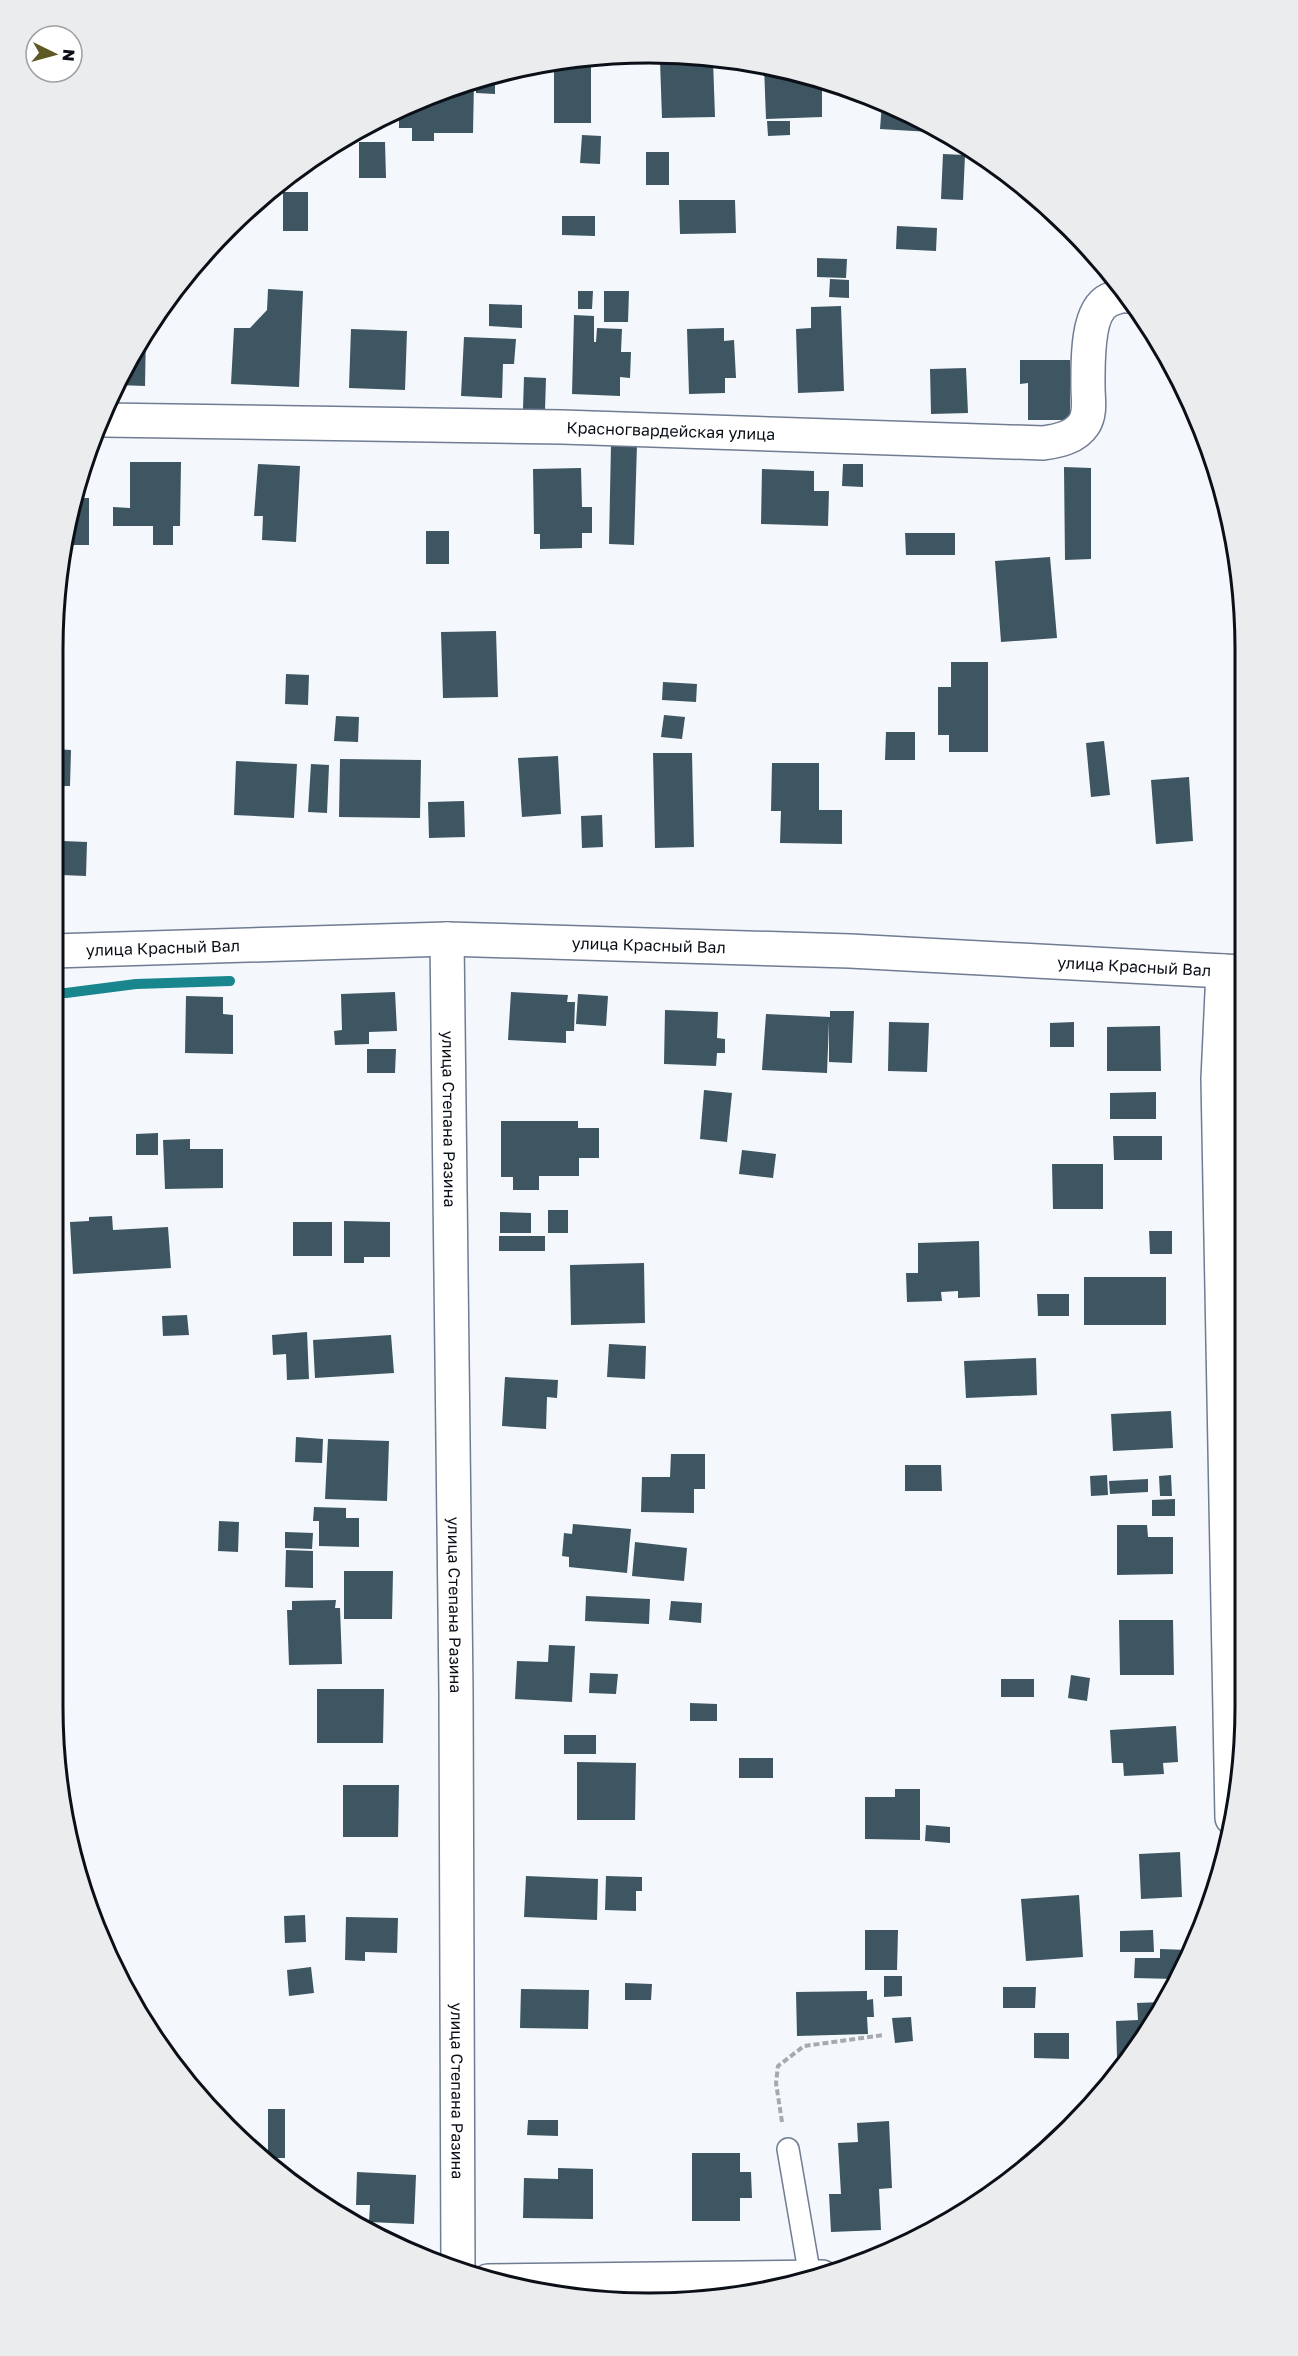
<svg xmlns="http://www.w3.org/2000/svg" width="1298" height="2356" font-family="'Golos Text',sans-serif">
<rect width="100%" height="100%" fill="#f4f7fb"/>
<g fill="none" stroke-linecap="round" stroke-linejoin="round">
<!-- stream -->
<path stroke="#18868c" stroke-width="10" d="M53 993H66L136 984 230 981"/>
</g>
<!-- building -->
<path fill="#3d5662" d="M713 60 715 117 662 118 660 61Z
M554 63H591V123H554Z
M764 66 822 80V117L766 119Z
M495 73V94L476 93V80Z
M474 81 473 133H434V141H412V128H399V109Z
M882 103 930 125V132L880 129Z
M767 121H790V135L768 136Z
M355 133V143H339Z
M582 135 601 136 600 164 580 163Z
M359 142H385L386 178H359Z
M646 152H669V185H646Z
M943 154 965 155 963 200 941 199Z
M283 192H308V231H283Z
M679 200H735L736 233 680 234Z
M562 216H595V236L562 235Z
M897 226 937 228 936 251 896 249Z
M817 258 847 259 846 278 817 277Z
M830 279 849 280V298L829 297Z
M268 289 303 291 299 387 231 384 234 328H250L267 310Z
M578 291H593L592 309H578Z
M604 291H629L628 322H604Z
M489 304 522 305V328L489 326Z
M841 306 844 391 798 393 796 329 811 328V307Z
M574 315 594 316V342H596L597 328 622 329 621 352H631L630 378 620 377V396L572 394Z
M724 328V341L734 340 736 378H725V393L689 394 687 329Z
M351 329 407 331 405 390 349 388Z
M146 331 145 386 118 385 132 351Z
M464 337 516 339 514 364H503L502 398 461 396Z
M1020 360H1070V420H1028V383L1020 384Z
M966 368 968 413 931 414 930 369Z
M1170 369 1178 384 1169 383Z
M524 377 546 378 545 410 523 409Z
M1179 387 1185 399H1178Z
M611 444H637L634 545 609 544Z
M130 462H181L180 526H173V545H153V526H113V507L130 508Z
M258 464 300 466 296 542 262 540 263 516H254Z
M843 464H863V487L842 486Z
M1064 467 1091 468V559L1065 560Z
M581 468 582 507H592V533H582V548L540 549V534H534L533 469Z
M762 469 814 471V491H829L828 526 761 524Z
M82 472V498H89V545H65L73 494Z
M426 531H449V564H426Z
M905 533H955V555H906Z
M1050 557 1057 638 1001 642 995 561Z
M496 631 498 697 443 698 441 632Z
M951 662H988V752H949V735H938V687H951Z
M286 674 309 675 308 705 285 704Z
M663 682 697 684 696 702 662 700Z
M54 713 64 714 63 738H54Z
M664 715 685 717 682 739 661 737Z
M336 716 359 717 358 742 334 741Z
M886 732H915V760H885Z
M1104 741 1110 795 1091 797 1086 743Z
M54 749 71 750 70 786H54Z
M653 753H692L694 847 655 848Z
M558 756 561 814 522 817 518 758Z
M340 759 421 760 420 818 339 817Z
M236 761 297 764 294 818 234 815Z
M772 763H819V810H842V844L780 843 781 811H771Z
M311 764 329 765 327 813 308 812Z
M1189 777 1193 841 1156 844 1151 780Z
M464 801 465 837 429 838 428 802Z
M602 815 603 847 582 848 581 816Z
M63 841 87 842 86 876 62 875Z
M62 907 63 936H53V908Z
M395 992 397 1031 369 1032V1044L335 1045 334 1031 342 1030 341 994Z
M511 992 568 995 567 1002H575L574 1031H566V1043L508 1040Z
M578 994 608 996 606 1026 576 1024Z
M186 996 223 997V1014L233 1015V1054L185 1053Z
M665 1010 718 1012 717 1038 725 1039V1053H717L716 1066 664 1064Z
M830 1011H854L852 1063 829 1062V1022L827 1073 762 1070 766 1014 830 1017Z
M889 1022 929 1023 927 1072 888 1071Z
M1074 1022V1047H1050V1023Z
M1160 1026 1161 1071H1107V1027Z
M367 1049H396L395 1073H367Z
M704 1090 732 1093 727 1142 700 1139Z
M1156 1092V1119H1110V1093Z
M501 1121H578V1128H599V1158H579V1176H539V1190H513V1177H501Z
M158 1133V1155H136V1134Z
M1113 1136H1162V1160H1114Z
M190 1139V1149H223V1188L165 1189 163 1140Z
M742 1150 776 1154 773 1178 739 1174Z
M1052 1164H1103V1209H1053Z
M548 1210H568V1233H548Z
M500 1212 531 1213V1233H500Z
M112 1216 113 1230 168 1227 171 1268 73 1274 70 1222 89 1221V1217Z
M344 1221 390 1222V1257H364V1263H344Z
M293 1222H332V1256H293Z
M1149 1231H1172V1254H1150Z
M499 1236H545V1251H499Z
M979 1241 980 1297 958 1298V1291L941 1292 942 1301 907 1302 906 1273H918V1243Z
M644 1263 645 1323 571 1325 570 1265Z
M1084 1277H1166V1325H1084Z
M1037 1294H1069V1316H1038Z
M187 1315 189 1335 163 1336 162 1316Z
M307 1332 309 1379 287 1380 286 1354 273 1355 272 1335Z
M391 1335 394 1373 315 1378 313 1340Z
M609 1344 646 1346 645 1379 607 1377Z
M1036 1358 1037 1395 966 1398 964 1361Z
M505 1377 558 1380 557 1398 547 1397 546 1429 502 1426Z
M1171 1411 1173 1448 1113 1451 1111 1414Z
M296 1437 323 1439 322 1463 295 1462Z
M328 1439 389 1441 387 1501 325 1499Z
M671 1454H705V1489H694V1513L641 1512 642 1477H670Z
M905 1465H941L942 1491H905Z
M1107 1475 1108 1495 1091 1496 1090 1476Z
M1171 1475 1172 1496H1160L1159 1476Z
M1148 1479V1492L1110 1494 1109 1481Z
M1175 1499V1516H1152V1500Z
M314 1507 346 1508V1518H359V1547L319 1546V1521H313Z
M219 1521 239 1522 238 1552 218 1551Z
M573 1524 631 1529 627 1573 569 1567V1557L562 1556 564 1533 572 1534Z
M1117 1525H1147L1148 1537H1173V1574L1117 1575Z
M285 1532 313 1533 312 1549 285 1548Z
M635 1542 687 1548 684 1581 632 1576Z
M286 1550 313 1551V1588L285 1587Z
M344 1571H393L392 1619H344Z
M586 1596 650 1599 649 1624 585 1621Z
M336 1600 335 1608H340L342 1664 289 1665 287 1610H292V1601Z
M671 1601 702 1603 701 1623 669 1620Z
M1119 1620H1173L1174 1675H1120Z
M549 1645 575 1646 572 1702 515 1699 517 1661 548 1662Z
M590 1673 618 1674 616 1694 589 1693Z
M1071 1675 1090 1678 1087 1701 1068 1698Z
M1001 1679H1034V1697H1001Z
M317 1689H384L383 1743H317Z
M690 1703 717 1704V1721H690Z
M1176 1726 1178 1762 1163 1763 1164 1774 1124 1776 1123 1763H1112L1110 1730Z
M564 1735H596V1754H564Z
M739 1758H773V1778H739Z
M577 1762 636 1763 635 1820H577Z
M343 1785H399L398 1837H343Z
M895 1789H920V1840L865 1839V1797H895Z
M926 1825 950 1827V1843L925 1841Z
M1180 1852 1182 1897 1141 1899 1139 1854Z
M526 1876 598 1879 597 1920 524 1917Z
M606 1876 642 1877V1891H636V1911L605 1910Z
M1079 1895 1083 1957 1026 1961 1021 1899Z
M305 1915 306 1942 285 1943 284 1916Z
M346 1917 398 1918 397 1953 365 1952V1961L345 1960Z
M865 1930H898L897 1970H865Z
M1153 1930 1154 1952H1120V1931Z
M1160 1949 1189 1950 1176 1979 1134 1978 1135 1958H1160Z
M311 1967 314 1993 289 1996 287 1970Z
M884 1976H902V1996L884 1997Z
M625 1983 652 1984 651 2000H625Z
M1003 1987H1036L1035 2008H1003Z
M521 1989 589 1990 588 2029 520 2028Z
M867 1991V2000L873 1999 874 2017H867L868 2034 797 2036 796 1992Z
M1162 2002V2011L1131 2057H1117L1116 2021 1138 2020 1137 2003Z
M911 2017 913 2041 895 2043 892 2018Z
M1034 2033H1069V2059L1034 2058Z
M268 2109H285V2158H268Z
M528 2120H558V2136L527 2135Z
M889 2121 892 2188 879 2189 881 2230 831 2232 829 2194H841L838 2143 858 2142 857 2123Z
M692 2153H740V2172H751L752 2198H740V2221H692Z
M558 2168 593 2169V2219L523 2218 524 2178 558 2179Z
M357 2172 416 2175 414 2224 369 2222 370 2205H356Z"/>
<g fill="none" stroke-linecap="round" stroke-linejoin="round">
<!-- lane casing -->
<g stroke="#6f7c92" stroke-width="24">
<path id="lane" d="M788 2149 810 2277"/>
</g>
<!-- street casing -->
<g stroke="#6f7c92" stroke-width="36">
<g id="street">
<path id="s1" d="M104 420 562 427 1043 443C1057 441 1075 438 1084 424 1091 413 1088 399 1088 387 1088 365 1086 311 1109 300 1115 298 1120 295 1127 296"/>
<path id="s2" d="M447 939 456 1692 458 2271"/>
<path id="s3" d="M53 951 447 939 850 951 1242 972"/>
<path d="M1223 971 1218 1079 1232 1818"/>
</g>
</g>
<!-- secondary casing -->
<g stroke="#6f7c92" stroke-width="36">
<path id="secondary" d="M488 2281 822 2277"/>
</g>
<!-- path -->
<path stroke="#a6aaaf" stroke-width="4" stroke-dasharray="6 3" stroke-linecap="butt" d="M782 2122 776 2083 778 2066 804 2046 884 2035"/>
<!-- lane -->
<use href="#lane" stroke="#fff" stroke-width="21"/>
<!-- street -->
<use href="#street" stroke="#fff" stroke-width="33"/>
<!-- secondary -->
<use href="#secondary" stroke="#fff" stroke-width="33"/>
</g>
<g text-anchor="middle" stroke-width="6" stroke-linejoin="round" paint-order="stroke">
<!-- street labels -->
<g font-size="16" fill="#0b1018" stroke="#fff">
<text dy="6" stroke="none"><textPath href="#s1" startOffset="567">Красногвардейская улица</textPath></text>
<text dy="6" stroke="none"><textPath href="#s3" startOffset="596">улица Красный Вал</textPath></text>
<text dy="6" stroke="none"><textPath href="#s3" startOffset="110">улица Красный Вал</textPath></text>
<text dy="6" stroke="none"><textPath href="#s3" startOffset="1082">улица Красный Вал</textPath></text>
<text dy="6" stroke="none"><textPath href="#s2" startOffset="180">улица Степана Разина</textPath></text>
<text dy="6" stroke="none"><textPath href="#s2" startOffset="666">улица Степана Разина</textPath></text>
<text dy="6" stroke="none"><textPath href="#s2" startOffset="1152">улица Степана Разина</textPath></text>
</g>
</g>
<!-- crop -->
<path d="M0 0H1298V2356H0ZM649 63H649A586 586 0 0 1 1235 649V1707A586 586 0 0 1 649 2293H649A586 586 0 0 1 63 1707V649A586 586 0 0 1 649 63Z" fill="#ebeced" fill-rule="evenodd"/>
<path fill="none" stroke="#0b1018" stroke-width="3" d="M649 63H649A586 586 0 0 1 1235 649V1707A586 586 0 0 1 649 2293H649A586 586 0 0 1 63 1707V649A586 586 0 0 1 649 63Z"/>
<!-- north arrow -->
<g transform="translate(54 54) rotate(95)"><circle r="28" fill="#ffffff" stroke="#9d9fa3" stroke-width="1.5"/>
<path d="M0-4.5L10 22L0 15L-10 22Z" fill="#5d5824"/>
<text y="-9" font-size="16" font-weight="bold" text-anchor="middle" fill="#0b1018">N</text>
</g>
</svg>
